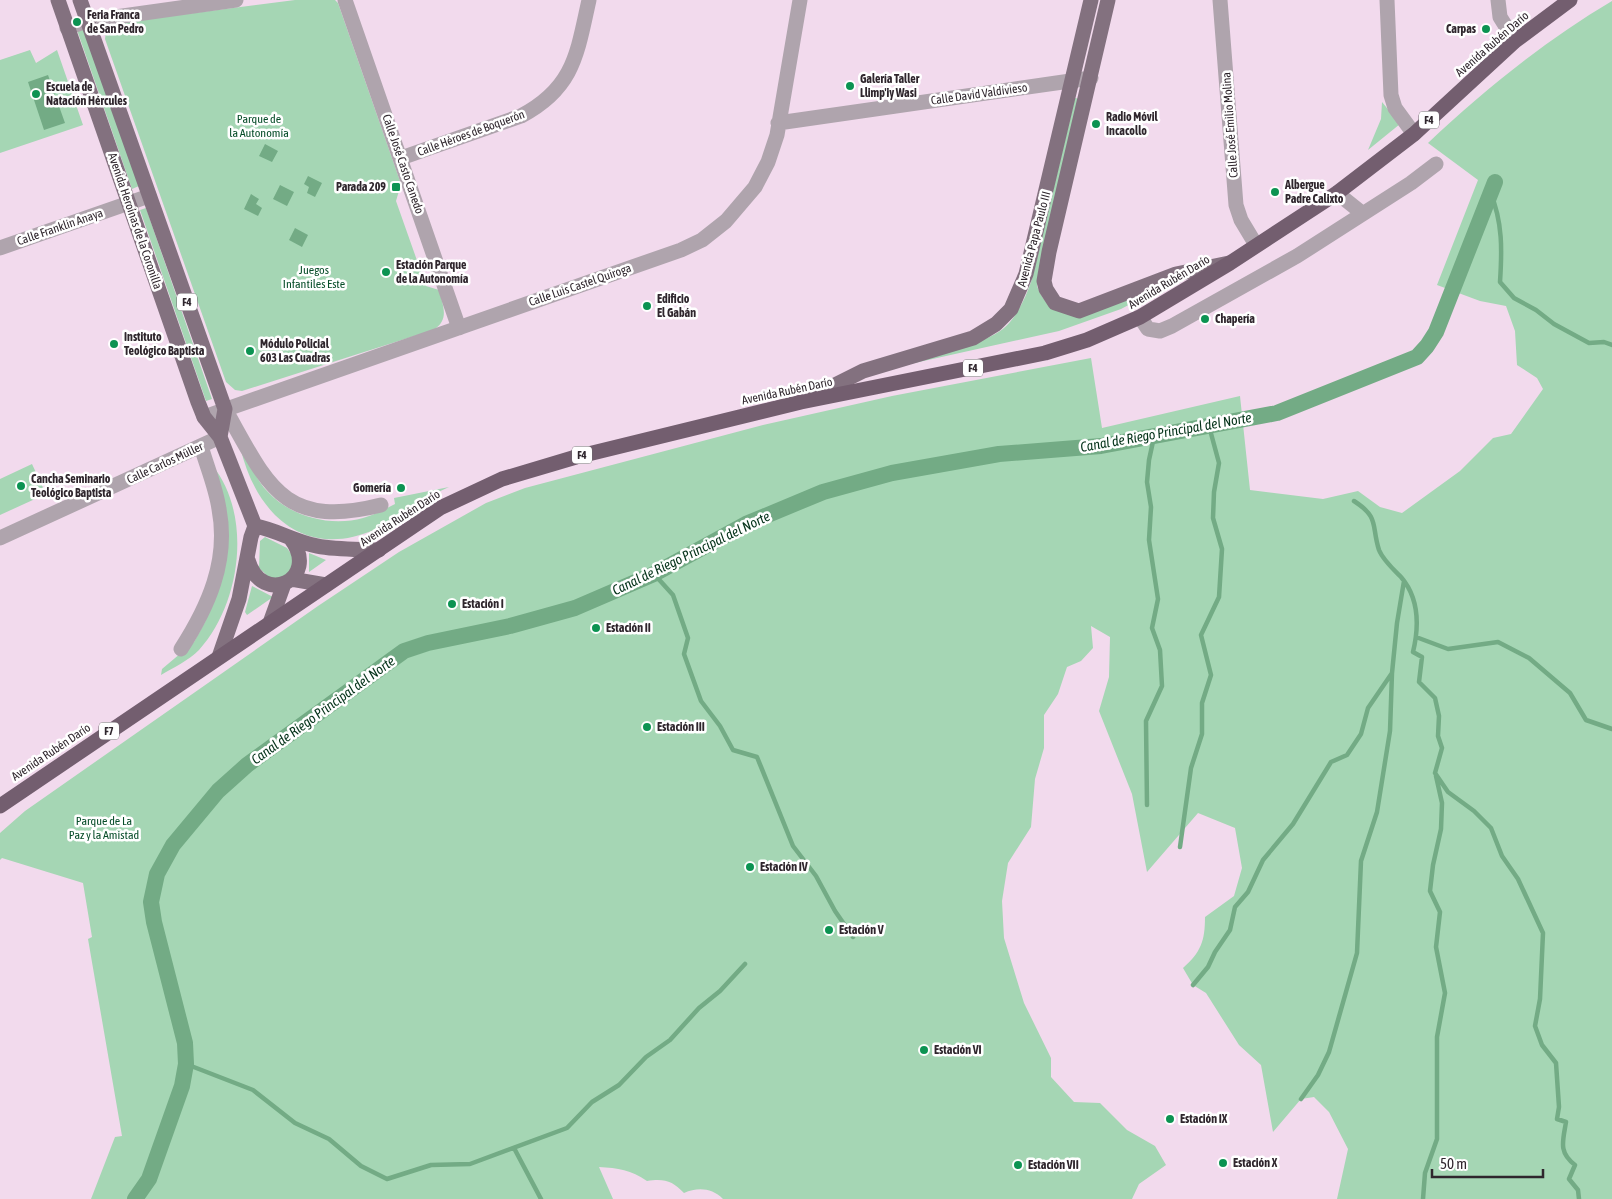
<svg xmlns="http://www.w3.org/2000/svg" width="1612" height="1199" font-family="'Asap Condensed',sans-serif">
<rect width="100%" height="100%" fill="#f2daed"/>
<!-- green -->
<path fill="#a5d6b4" d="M295 0H335L338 3 401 184 396 201 426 286 439 290C443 306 450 320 433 330L242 391 235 390 226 382 105 39 106 32 116 23Z
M1612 1V1199H1337L1348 1149 1329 1112 1314 1097 1301 1099 1273 1132 1261 1065 1239 1045 1206 993 1193 985 1183 968C1201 952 1205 941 1205 917L1234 896 1242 868 1235 828 1198 813 1147 872 1132 794 1099 711 1109 677 1110 637 1091 626 1093 648 1081 661 1067 667 1058 694 1044 715V748L1035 779 1031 827 1008 863 1002 901 1004 938 1024 1003 1051 1058V1077L1074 1102 1100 1103 1127 1130 1155 1146 1166 1165 1139 1184 1132 1199H723C712 1188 698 1187 684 1193 673 1181 664 1178 647 1181 631 1170 618 1168 599 1167L613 1199H91L115 1137 122 1136 88 939 92 937 83 883 2 858 0 860V833L25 811 318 606 399 552 486 503 525 488 763 425 892 396 1091 358 1102 428 1240 396 1250 490 1323 499 1358 491 1380 507 1402 513 1460 471 1493 438 1511 434 1543 389 1537 378 1517 365 1515 331 1506 306 1480 301 1437 285 1478 180 1428 143C1484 90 1546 40 1612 1Z
M83 28 139 186 132 189 77 30Z
M30 50 36 63 57 50 83 125 0 153V60Z
M1075 98 1080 99 1037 286C1043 301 1049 307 1064 312L1170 283 1121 309 1059 331 883 370C915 360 974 348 1000 331 1016 320 1026 297 1032 279Z
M1382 102 1400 124 1368 150 1381 119Z
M146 208 212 399 206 401 140 210Z
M240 446C250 461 255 479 268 492 291 517 331 527 363 518 374 515 385 509 395 504L394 498 449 487C434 494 419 501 405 510 395 515 387 525 376 529 305 561 255 514 240 446Z
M32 464 46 494 0 515V479Z
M212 465C253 515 241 604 199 650 189 660 173 668 161 675L162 669 194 642 205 622 223 573Z
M265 537 287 548 294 558 290 574 272 580 259 568 260 541Z
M309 553 326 560 309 572Z
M252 586 273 597 247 615 245 612Z"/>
<!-- water -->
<path fill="#73ab85" d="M48 75 65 123 44 130 28 82Z
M265 144 278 151 272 162 259 156Z
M308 176 322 183 315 197 307 193 309 187 304 184Z
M280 185 294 192 287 206 273 199Z
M251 194 259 199 256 204 262 208 258 216 244 209Z
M295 228 308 235 302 247 289 240Z"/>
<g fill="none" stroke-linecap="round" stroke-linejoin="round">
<!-- stream -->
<path stroke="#73ab85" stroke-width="4.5" d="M1490 192C1503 222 1502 251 1500 282L1514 298 1536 310 1554 324 1589 343 1604 342 1612 345
M1354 501C1380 518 1371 525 1379 550 1383 560 1394 570 1401 577 1419 598 1419 627 1413 652L1422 657 1419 682 1435 698 1439 716 1438 736 1442 748 1435 773 1448 792 1474 811 1491 828 1502 856 1518 879 1543 933 1540 999 1535 1026 1542 1045 1556 1063 1559 1107 1557 1119 1566 1122C1563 1141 1558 1152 1575 1165L1569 1179 1578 1190 1579 1199
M654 574 673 595 688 638 684 654 701 701 720 726 733 750 757 757 793 846 816 876 835 911 853 937
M1416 637 1448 649 1498 642 1529 658 1570 693 1586 720 1612 729
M1147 805 1146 721 1162 686 1160 650 1152 628 1158 599 1149 540 1151 507 1147 482 1149 460 1154 437
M1180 847 1191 768 1202 734V703L1211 675 1201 635 1219 597 1222 549 1213 518 1214 492 1219 463 1209 426
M1193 985 1208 967 1215 952 1230 930 1235 907 1248 892 1263 860 1293 824 1331 762 1347 755 1361 734 1368 708 1392 673 1397 623 1404 581
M186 1064 253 1090 295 1123 329 1139 361 1166 387 1179 431 1165 470 1164 567 1128 592 1102 619 1085 646 1057 670 1040 699 1008 720 991 745 964
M1301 1099 1318 1075 1329 1052 1357 953 1361 861 1377 812 1390 731 1392 673
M514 1148 541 1199
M1423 1199 1425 1173 1437 1139V1037L1445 993 1436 947 1440 912 1430 891 1433 865 1441 829 1442 803 1436 776"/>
<!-- canal -->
<path stroke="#73ab85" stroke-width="16" d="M135 1199 149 1179 182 1086 186 1064 185 1043 154 922 151 902 157 874 173 845 218 791 247 765 404 651 428 643 510 626 575 608 654 574 746 524 823 492 892 473 999 454 1101 446 1277 413 1417 357 1427 346 1436 332 1495 182"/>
<!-- minor -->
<path stroke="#afa4ad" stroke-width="15" d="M345 0 459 328
M1220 0 1236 205 1241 220 1256 245
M1387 0 1391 95 1395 108 1414 134
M1498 0 1500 17 1515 41
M67 28 87 21 236 0
M778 123 1091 78
M401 158 521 116C574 88 577 54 589 0
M1337 193 1362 213
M0 248 149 196
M1140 317 1148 329 1160 331 1172 326 1297 256 1411 183 1436 164
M225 409C267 483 282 530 381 505
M204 417 681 250 702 240 726 221 755 187 768 162 777 135 800 0
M0 538 220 437
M181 649C208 607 229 561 219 509 216 488 207 467 201 446"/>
<!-- major -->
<path stroke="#83717f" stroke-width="15" d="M58 0 198 402 204 417 220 437 255 526 251 537 239 599 219 657
M80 0 225 409 220 437
M1108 0 1049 252 1044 281 1046 289 1055 303 1079 311 1176 274 1229 263
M809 398 863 371 973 338 996 324 1011 309 1026 274 1091 0
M255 526C277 530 295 542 317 546 337 550 359 549 379 550
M248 560C262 608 321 579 291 539
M291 579 326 585
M271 620 284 584"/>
<!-- highway -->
<path stroke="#735e6f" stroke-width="15" d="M0 806 440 508 502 479 576 457 801 402 1045 353 1087 340 1140 317 1230 263 1337 193 1414 134 1515 41 1570 0"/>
</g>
<!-- markers -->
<g fill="#0c9352" stroke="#fff" stroke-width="2">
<circle cx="77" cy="22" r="5"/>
<circle cx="1486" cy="29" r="5"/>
<circle cx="850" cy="86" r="5"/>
<circle cx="36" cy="94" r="5"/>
<circle cx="1096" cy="124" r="5"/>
<rect x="391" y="182" width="10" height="10" rx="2.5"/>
<circle cx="1275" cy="192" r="5"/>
<circle cx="386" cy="272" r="5"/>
<circle cx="647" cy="306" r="5"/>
<circle cx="1205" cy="319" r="5"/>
<circle cx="114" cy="344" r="5"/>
<circle cx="250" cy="351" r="5"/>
<circle cx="21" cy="486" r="5"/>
<circle cx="401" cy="488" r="5"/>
<circle cx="452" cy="604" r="5"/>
<circle cx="596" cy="628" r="5"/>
<circle cx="647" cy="727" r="5"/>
<circle cx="750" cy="867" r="5"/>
<circle cx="829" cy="930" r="5"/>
<circle cx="924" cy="1050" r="5"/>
<circle cx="1170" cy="1119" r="5"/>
<circle cx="1223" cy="1163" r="5"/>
<circle cx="1018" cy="1165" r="5"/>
</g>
<g text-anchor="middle" stroke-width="5" stroke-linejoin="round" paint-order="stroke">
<!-- shield labels -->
<g fill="#fff" stroke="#6d676c" stroke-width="1">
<rect x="1419" y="111.5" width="20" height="17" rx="4"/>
<rect x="177" y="293.5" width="20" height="17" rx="4"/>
<rect x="963" y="359.5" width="20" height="17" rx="4"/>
<rect x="572" y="446.5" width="20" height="17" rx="4"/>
<rect x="99" y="722.5" width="20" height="17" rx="4"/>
</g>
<g font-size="11" font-weight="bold" fill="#2f262d">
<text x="1429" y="124">F4</text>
<text x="187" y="306">F4</text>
<text x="973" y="372">F4</text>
<text x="582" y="459">F4</text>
<text x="109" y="735">F7</text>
</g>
<!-- poi labels -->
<g font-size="12" font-weight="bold" fill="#2f262d" stroke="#fff" text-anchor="start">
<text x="87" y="19">Feria Franca<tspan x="87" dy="14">de San Pedro</tspan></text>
<text x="1476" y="33" text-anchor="end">Carpas</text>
<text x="860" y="83">Galería Taller<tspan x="860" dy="14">Llimp'iy Wasi</tspan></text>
<text x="46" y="91">Escuela de<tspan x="46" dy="14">Natación Hércules</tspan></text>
<text x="1106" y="121">Radio Móvil<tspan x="1106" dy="14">Incacollo</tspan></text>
<text x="1285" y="189">Albergue<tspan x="1285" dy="14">Padre Calixto</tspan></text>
<text x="386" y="191" text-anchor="end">Parada 209</text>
<text x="396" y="269">Estación Parque<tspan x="396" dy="14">de la Autonomía</tspan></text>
<text x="657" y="303">Edificio<tspan x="657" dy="14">El Gabán</tspan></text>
<text x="1215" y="323">Chapería</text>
<text x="124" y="341">Instituto<tspan x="124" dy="14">Teológico Baptista</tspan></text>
<text x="260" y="348">Módulo Policial<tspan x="260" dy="14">603 Las Cuadras</tspan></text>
<text x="31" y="483">Cancha Seminario<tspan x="31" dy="14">Teológico Baptista</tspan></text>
<text x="391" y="492" text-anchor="end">Gomería</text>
<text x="462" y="608">Estación I</text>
<text x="606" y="632">Estación II</text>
<text x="657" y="731">Estación III</text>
<text x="760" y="871">Estación IV</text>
<text x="839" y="934">Estación V</text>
<text x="934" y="1054">Estación VI</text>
<text x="1180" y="1123">Estación IX</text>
<text x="1233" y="1167">Estación X</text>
<text x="1028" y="1169">Estación VII</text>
</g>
<!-- street labels -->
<g font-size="12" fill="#2f262d" stroke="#fff">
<text transform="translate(1492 44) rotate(-41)" y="4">Avenida Rubén Darío</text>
<text transform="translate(979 94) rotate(-8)" y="4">Calle David Valdivieso</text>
<text transform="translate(1230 125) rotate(-94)" y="4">Calle José Emilio Molina</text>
<text transform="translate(471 133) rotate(-20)" y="4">Calle Héroes de Boquerón</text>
<text transform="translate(403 164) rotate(71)" y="4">Calle José Casto Canedo</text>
<text transform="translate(135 221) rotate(71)" y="4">Avenida Heroínas de la Coronilla</text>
<text transform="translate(60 227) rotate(-19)" y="4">Calle Franklin Anaya</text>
<text transform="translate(1034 239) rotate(-75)" y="4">Avenida Papa Paulo III</text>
<text transform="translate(1169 282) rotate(-31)" y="4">Avenida Rubén Darío</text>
<text transform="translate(580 285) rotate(-19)" y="4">Calle Luis Castel Quiroga</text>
<text transform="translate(787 391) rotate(-12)" y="4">Avenida Rubén Darío</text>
<text transform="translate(165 463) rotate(-25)" y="4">Calle Carlos Müller</text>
<text transform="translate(400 518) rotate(-33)" y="4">Avenida Rubén Darío</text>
<text transform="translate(51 752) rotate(-34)" y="4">Avenida Rubén Darío</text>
</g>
<!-- park labels -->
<g font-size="12" fill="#074d29" stroke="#fff">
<text x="259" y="123">Parque de<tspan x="259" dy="14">la Autonomía</tspan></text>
<text x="314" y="274">Juegos<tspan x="314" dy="14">Infantiles Este</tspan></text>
<text x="104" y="825">Parque de La<tspan x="104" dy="14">Paz y la Amistad</tspan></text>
</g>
<!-- water labels -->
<g font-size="14" font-style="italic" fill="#043219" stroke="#fff">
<text transform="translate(1166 432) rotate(-10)" y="5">Canal de Riego Principal del Norte</text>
<text transform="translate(691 553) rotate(-26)" y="5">Canal de Riego Principal del Norte</text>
<text transform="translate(323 710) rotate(-36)" y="5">Canal de Riego Principal del Norte</text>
</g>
</g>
<!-- scale -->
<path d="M1432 1169v8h111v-8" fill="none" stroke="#2f262d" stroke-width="2.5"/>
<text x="1440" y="1169" font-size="15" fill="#2f262d" stroke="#ffffff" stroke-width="4" paint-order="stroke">50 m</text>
</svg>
